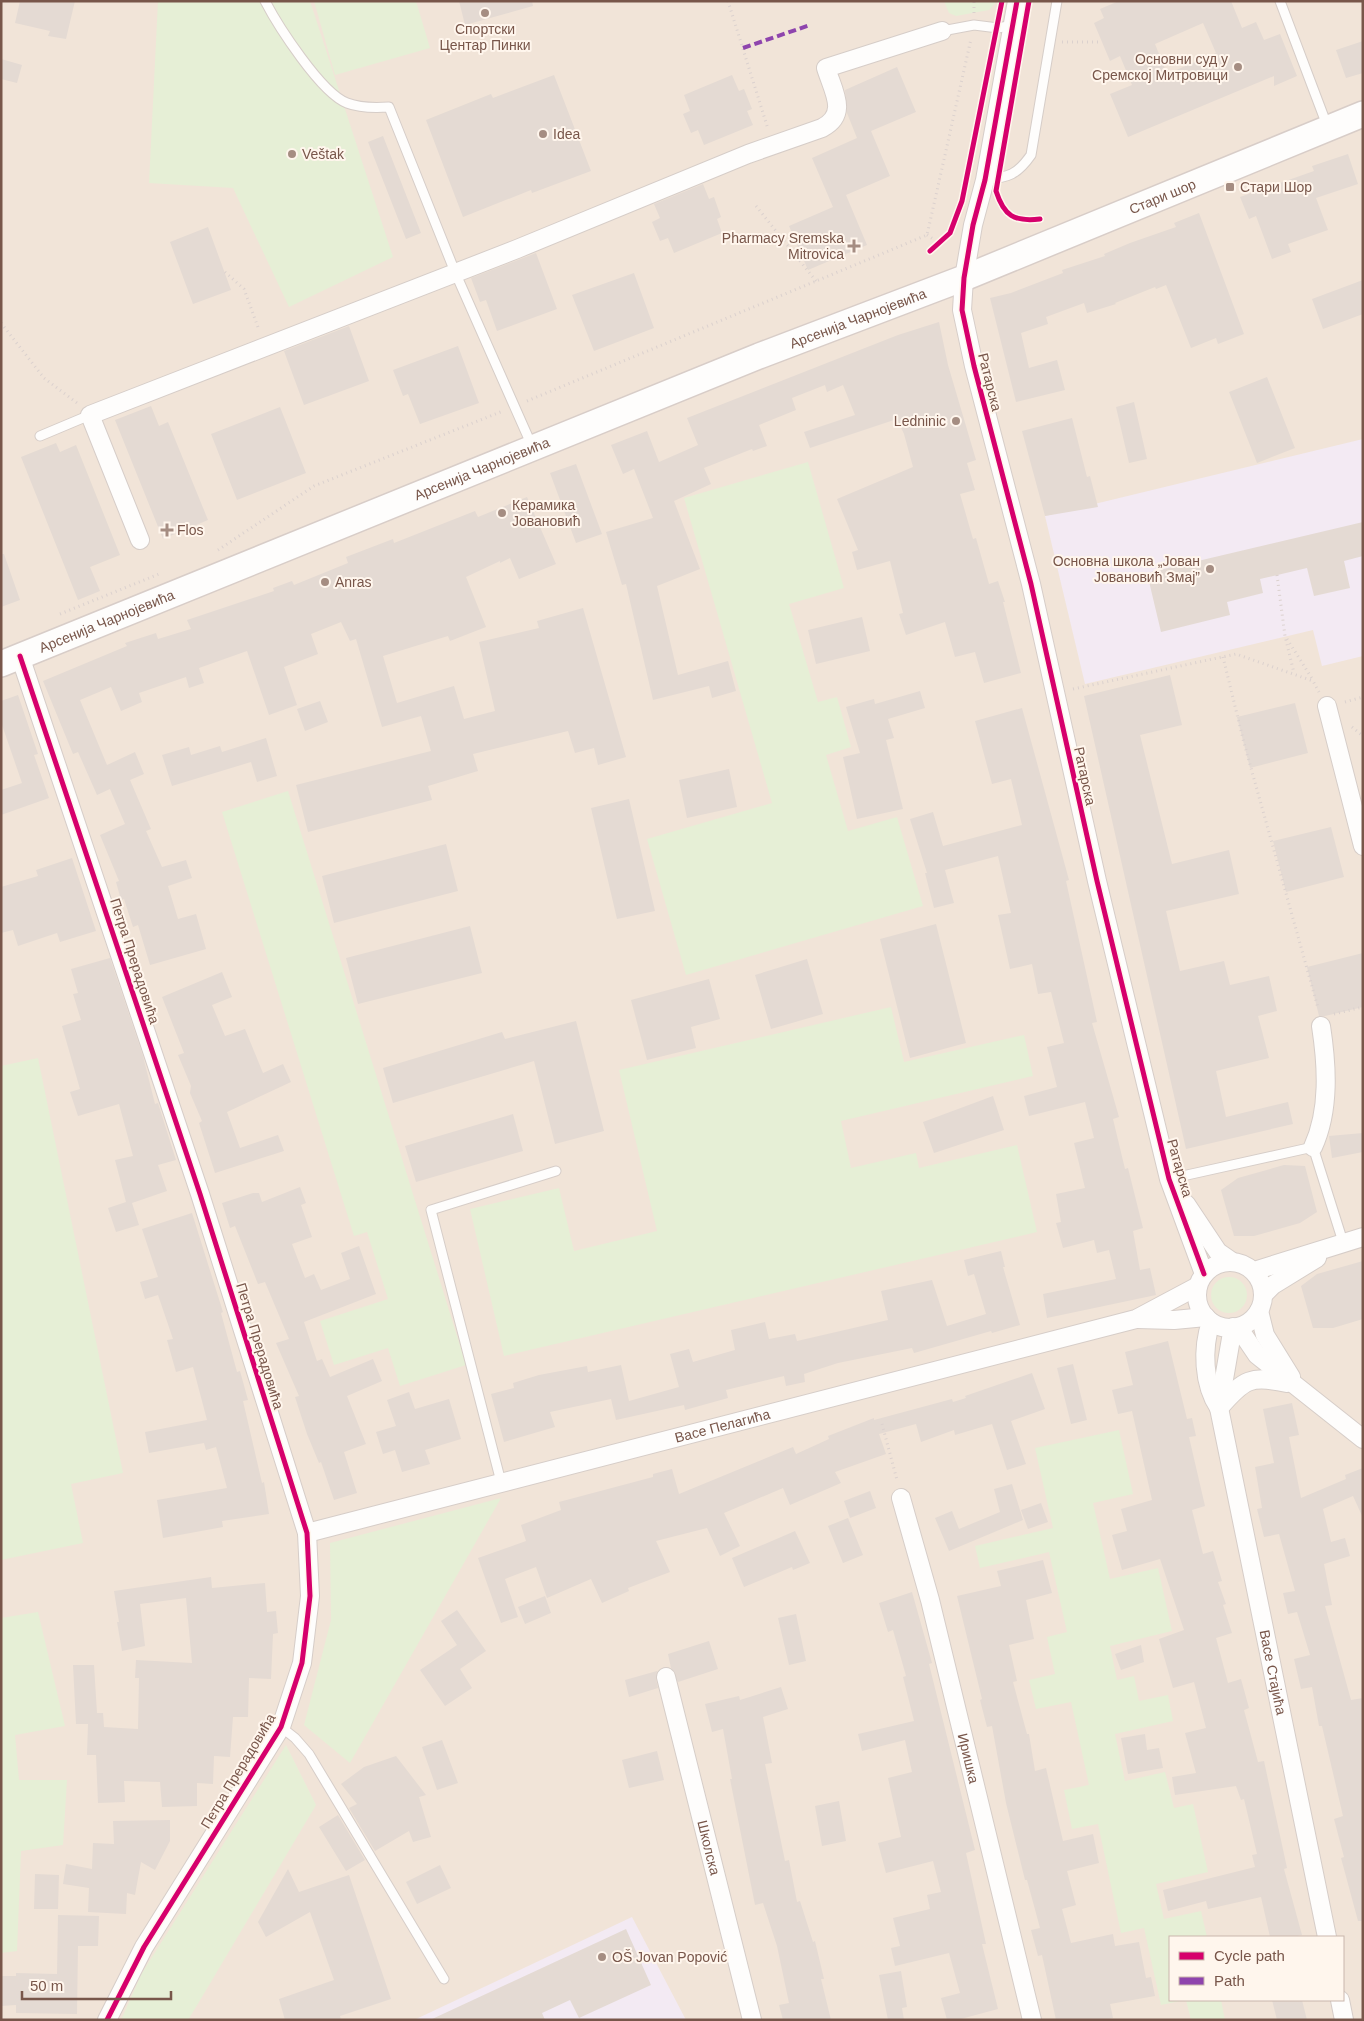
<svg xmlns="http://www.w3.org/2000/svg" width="1364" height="2021" font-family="Helvetica,sans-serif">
<rect width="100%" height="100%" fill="#f8f2eb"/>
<!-- residential -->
<path fill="#f1e4d8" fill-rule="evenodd" d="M1 1H1363V2020H1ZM1170 1937H1343V2000H1170Z"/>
<!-- education -->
<path fill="#f3eaf3" d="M1363 439V656L1322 666 1313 630 1085 684 1045 516Z
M632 1917 686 2020H414Z"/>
<!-- green -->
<path fill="#e6efd6" d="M158 1H310L393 257 289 307 233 188 149 183Z
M314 1H416L430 48 335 75Z
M944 1H997L989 10 956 16 949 13Z
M808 462 844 588 789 604 818 702 837 697 851 747 826 755 848 831 897 817 923 906 686 975 647 839 772 803 684 498Z
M288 791 466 1365 400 1386 388 1348 334 1365 320 1321 388 1299 367 1232 354 1236 222 812Z
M891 1007 904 1062 1024 1035 1033 1076 841 1121 851 1168 916 1153 919 1168 1017 1145 1037 1232 504 1356 470 1209 559 1188 574 1251 657 1231 619 1070Z
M38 1058 123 1473 71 1484 83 1543 1 1560V1066Z
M1211 1295a18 18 0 1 1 36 0a18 18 0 1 1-36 0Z
M1119 1430 1133 1494 1093 1503 1110 1579 1158 1568 1172 1631 1110 1646 1117 1680 1134 1676 1139 1701 1168 1695 1173 1721 1115 1734 1125 1781 1165 1772 1174 1808 1193 1804 1208 1872 1156 1884 1164 1919 1201 1911 1207 1937H1170V2000H1185L1161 2005 1144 1928 1121 1933 1098 1824 1072 1829 1064 1790 1089 1785 1071 1702 1036 1709 1029 1680 1055 1674 1047 1637 1067 1632 1049 1552 980 1568 975 1546 1053 1528 1035 1448Z
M501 1498 350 1763 304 1725 331 1620 330 1543Z
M38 1612 65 1726 15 1735 19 1780H67L63 1845 21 1851 17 1951 1 1953V1618Z
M286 1745 316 1805 199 2002 188 2020H121L142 1973Z
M1186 2000H1221L1225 2020H1191Z"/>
<!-- building -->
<path fill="#e4dad3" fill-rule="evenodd" d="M20 1H75L66 39 48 36 50 31 15 23Z
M459 1H532L533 6 465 25Z
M1119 1H1231L1242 28 1256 22 1264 40 1280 34 1297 76 1274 86V76L1128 137 1110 94 1132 85 1120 56 1110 61 1094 23 1104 18 1100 9ZM1203 23 1216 53 1167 74 1155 44Z
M1363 41V73L1346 78 1336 50Z
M1 59 22 65 17 83 1 79Z
M897 67 916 112 871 131 890 176 846 195 867 245 808 270 789 226 833 207 812 158 857 138 847 113 845 90Z
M554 75 591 171 532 193 531 190 463 217 426 120 491 94 493 98Z
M732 75 739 91 744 89 752 109 747 111 753 125 704 145 698 130 691 133 683 114 690 111 684 95Z
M383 136 421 233 406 239 368 142Z
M1348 154 1358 184 1316 198 1328 230 1288 244 1291 252 1272 259 1256 216 1249 219 1240 197 1314 171 1312 166Z
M703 184 709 199 714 197 721 217 717 219 722 233 674 253 668 238 660 241 652 222 660 218 654 204Z
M1199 213 1244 334 1218 344 1216 338 1191 348 1166 285 1156 289 1155 287 1115 303 1116 304 1087 313 1084 303 1046 317 1048 324 1021 333 1029 368 1057 360 1065 390 1016 402 990 298 1011 293 1063 273 1062 270 1105 256 1104 254 1130 243 1176 227 1174 223Z
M208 227 231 290 193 304 170 242Z
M536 253 557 309 497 331 486 300 480 302 471 278Z
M634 273 654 328 594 351 572 295Z
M1363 280V314L1323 329 1312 299Z
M939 322 948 365 976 460 967 463 975 490 960 494 973 539 976 538 989 584 998 581 1005 602H1003L1021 673 984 683 975 652 955 657 945 622 906 635 899 614 903 613 890 561 857 570 852 552 858 550 837 499 913 467 904 434 897 419 810 448 804 432 855 415 843 385 827 392 825 385 792 398 796 410 759 425 767 446 753 451 752 449 704 468 711 484 674 501 700 569 657 586 678 675 728 661 736 691 712 698 709 686 653 700 626 584 622 585 606 532 653 518 634 469 623 474 611 445 647 431 659 462 698 445 687 418 898 335Z
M349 326 369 381 304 405 284 351Z
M458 346 479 403 420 424 408 394 403 396 393 370Z
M1267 377 1295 448 1257 463 1229 392Z
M1134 402 1147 459 1129 463 1116 407Z
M151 406 159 426 168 422 208 520 163 539 115 420Z
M280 407 306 473 237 500 211 434Z
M1072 418 1087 477 1090 476 1098 507 1045 516 1022 431Z
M56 443 60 452 76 445 120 555 90 567 100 591 78 600 21 457Z
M576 464 602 534 576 543 550 473Z
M527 497 556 564 519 579 510 558 500 563V561L466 577 486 627 450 641 448 636 383 656 397 703 454 686 464 719 495 711 479 642 539 628 537 621 583 608 626 757 598 765 594 748 575 753 568 731 473 754 478 771 428 786 432 800 308 832 296 785 431 751 421 716 382 727 356 639 350 641 341 622 311 634 318 654 284 667 297 705 269 715 247 651 199 668 204 683 189 688 186 677 139 693 142 702 121 711 111 687 80 700 107 765 135 752 144 774 130 780 151 829 146 831 162 867 186 860 192 878 168 886 178 919 196 914 206 949 150 965 138 925 133 927 124 899 121 900 116 882 119 881 100 835 125 824 110 789 97 795 78 752 73 754 43 681 127 646 125 643 156 633 158 639 191 629 187 620 274 591 273 588 292 581 294 585 348 563 346 557 393 539 394 543 475 511 478 517Z
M1363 522V556L1344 561 1350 588 1314 596 1307 568 1260 579 1263 593 1227 602 1230 615 1161 632 1147 573Z
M1 554H4L20 600 1 607Z
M862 617 870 651 816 664 808 630Z
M1170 675 1182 725 1140 735 1172 864 1229 850 1239 894 1166 911 1180 971 1224 961 1230 985 1269 976 1277 1011 1258 1016 1269 1058 1216 1071 1226 1117 1288 1102 1293 1124 1186 1149 1084 696Z
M920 691 925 708 888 719 894 738 886 740 903 809 857 819 843 757 860 753 846 707 874 699 875 704Z
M18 695 38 754 34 755 49 798 1 815V790L22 783 1 722V701Z
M320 701 328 722 305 731 297 709Z
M1295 703 1308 753 1250 768 1237 717Z
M1022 708 1069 880 1066 881 1097 1022 1092 1023 1119 1117 1113 1119 1125 1169 1128 1168 1143 1228 1133 1231 1140 1270 1150 1268 1156 1295 1047 1318 1043 1294 1116 1279 1109 1250 1097 1253 1094 1240 1063 1248 1056 1223 1061 1222 1056 1194 1085 1188 1074 1143 1094 1138 1085 1102 1029 1116 1024 1096 1057 1087 1047 1047 1064 1043 1051 992 1038 994 1032 964 1010 969 998 915 1011 913 998 856 945 870 954 903 934 908 925 873H927L910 819 933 812 943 846 1022 825 1011 779 992 784 975 721Z
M266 738 277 776 257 782 251 762 172 786 162 755 189 747 191 755 220 746 222 752Z
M729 769 737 807 687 818 679 780Z
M629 799 655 911 617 919 591 808Z
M1331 827 1344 877 1286 892 1273 841Z
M446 844 458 891 334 923 322 876Z
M72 858 96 931 60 942 57 933 18 946 13 930 1 933V887L38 876 36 870Z
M936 924 966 1043 910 1058 880 939Z
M470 926 482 973 358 1004 346 958Z
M1363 953V1007L1325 1016H1319L1307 967Z
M110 958 143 1056 155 1104 158 1103 176 1160 158 1165 167 1191 132 1203 139 1225 116 1232 108 1208 126 1202 115 1160 133 1156 119 1104 78 1116 70 1092 80 1089 62 1026 81 1020 73 994 78 993 71 969Z
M807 959 823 1014 771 1029 755 975Z
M222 972 232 997 212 1005 225 1036 245 1029 263 1073 283 1064 291 1082 227 1112 240 1148 278 1135 284 1151 215 1173 199 1123 202 1121 190 1093 191 1086 178 1055 184 1053 162 997Z
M709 979 720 1019 691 1027 696 1048 647 1060 631 1000Z
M576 1021 604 1131 555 1144 534 1061 393 1103 383 1068 502 1032 505 1039Z
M993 1096 1004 1130 934 1153 923 1122Z
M513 1114 523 1151 416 1182 405 1146Z
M1363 1133V1152L1332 1158 1329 1136Z
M1284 1165 1305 1166 1317 1212 1300 1223 1254 1236H1234L1221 1190 1238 1178Z
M300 1187 306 1203 301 1205 312 1237 292 1244 305 1278 314 1274 321 1290 350 1279 341 1253 359 1246 376 1294 304 1322 317 1361 322 1359 330 1377 373 1359 382 1381 347 1396 366 1444 344 1452 357 1493 334 1500 321 1462 319 1463 307 1434 295 1397 299 1396 276 1343 289 1339 265 1282 258 1284 235 1226 230 1228 222 1203 253 1193H259L262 1202Z
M192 1213 223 1312 221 1313 237 1372 240 1371 248 1400 243 1401 262 1483 264 1482 269 1514 222 1521 223 1527 163 1538 157 1500 227 1488 216 1447 206 1450 204 1443 149 1453 145 1432 207 1420 193 1367 176 1372 167 1340 173 1339 158 1295 145 1299 140 1282 158 1277 142 1229Z
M1001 1251 1005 1267H1003L1020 1325 992 1333 991 1331 914 1353 912 1348 838 1363 804 1374 805 1382 786 1386 784 1376 726 1390 728 1398 685 1410 684 1405 616 1420 611 1399 550 1412 555 1427 504 1442 491 1394 514 1388 513 1383 539 1375 587 1366 588 1372 621 1365 629 1401 679 1387 670 1354 689 1349 693 1362 735 1350 731 1330 765 1322 769 1339 795 1334 797 1341 888 1320 881 1291 932 1280 947 1326 986 1314 974 1274 968 1276 964 1260Z
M1363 1261V1319L1333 1328H1313L1301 1286 1317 1274Z
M1168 1341 1187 1419 1192 1418 1196 1436 1189 1437 1205 1506 1192 1510 1203 1554 1213 1551 1222 1581 1218 1582 1226 1604 1223 1605 1232 1633 1216 1638 1228 1683 1241 1679 1249 1708 1244 1710 1258 1762 1264 1761 1287 1868 1284 1869 1302 1935 1293 1937H1270L1261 1897 1208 1909 1206 1901 1168 1911 1163 1890 1255 1867 1252 1855 1257 1854 1244 1799 1241 1800 1236 1786 1175 1795 1172 1777 1196 1773 1185 1733 1206 1728 1194 1682 1173 1688 1159 1639 1184 1630 1160 1559 1122 1570 1112 1535 1127 1531 1121 1509 1152 1500 1132 1411 1118 1414 1112 1390 1133 1385 1125 1352Z
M1073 1364 1087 1420 1071 1424 1057 1368Z
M1032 1373 1045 1409 1011 1421 1026 1464 1007 1470 992 1424 955 1435 954 1430 921 1442 916 1424 879 1434 886 1454 835 1472 841 1483 790 1505 783 1488 724 1513 740 1546 720 1556 707 1528 656 1541 670 1572 628 1588 629 1591 602 1603 591 1579 547 1598 536 1567 505 1579 518 1617 501 1623 478 1558 526 1541 521 1525 561 1510 559 1502 653 1477V1474L672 1469 679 1494 793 1447 796 1454 829 1439 828 1436 874 1418V1420L952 1399 953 1402 966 1398 965 1396Z
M409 1392 415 1409 449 1399 461 1439 425 1450 430 1464 402 1472 395 1450 383 1454 376 1432 396 1426 387 1400Z
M1292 1403 1299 1435 1289 1437 1301 1498 1346 1479 1345 1475 1363 1468V1518L1353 1496 1323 1509 1331 1542 1345 1538 1350 1556 1324 1564 1332 1605 1325 1606 1351 1700 1363 1698V1921H1358L1341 1858 1344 1857 1334 1819 1343 1816 1322 1726H1319L1312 1687 1301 1689 1294 1659 1310 1655 1297 1612 1288 1614 1283 1593 1295 1591 1279 1534 1264 1537 1257 1509 1262 1508 1255 1467 1274 1463 1263 1409Z
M1012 1484 1023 1520 949 1551 935 1518 952 1511 959 1529 1000 1512 994 1489Z
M870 1491 876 1508 850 1518 844 1501Z
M1041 1503 1048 1522 1028 1529 1021 1510Z
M848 1518 863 1555 843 1563 828 1526Z
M795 1531 810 1563 793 1570 792 1567 744 1587 732 1558Z
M1043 1560 1052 1593 1026 1600 1034 1639 1009 1645 1017 1681 1013 1682 1027 1734H1029L1035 1771 1046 1768 1063 1841 1093 1834 1099 1863 1067 1871 1076 1905 1062 1909 1071 1943 1113 1934 1115 1946 1139 1942 1146 1978 1151 1977 1155 1996 1110 2004 1113 2018 1104 2020H1056L1042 1955 1038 1956 1031 1930 1040 1928 1027 1880H1025L1006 1803 992 1726 987 1727 980 1700 982 1699 957 1596 1001 1586 997 1571Z
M211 1577 212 1588 265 1583 267 1612 276 1611 278 1633 273 1634 271 1679 249 1678 248 1717H233L230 1757 214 1756 213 1784 197 1783V1806L162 1807 160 1782 124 1781 125 1802 98 1803 96 1755H87L88 1724H76L73 1665H94L97 1713H103L104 1727 138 1729 139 1678H135L136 1660 192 1663 186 1598 140 1604 145 1646 122 1651 117 1622H119L114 1591Z
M912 1592 932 1663 929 1664 975 1850 966 1853 986 1944H982L998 2009 957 2020H947L941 1998 960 1993 949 1953 895 1966 891 1948 900 1946 893 1918 930 1909 927 1895 941 1892 933 1861 886 1873 878 1843 901 1837 888 1778 912 1772 905 1740 862 1751 858 1734 914 1721 903 1677 906 1676 893 1630 888 1632 879 1603Z
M545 1596 551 1613 525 1624 518 1607Z
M457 1610 486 1651 460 1669 472 1688 445 1706 420 1670 457 1645 441 1621Z
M796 1614 806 1661 789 1665 778 1618Z
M709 1641 718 1669 678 1682 671 1668 668 1654Z
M1141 1645 1144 1662 1121 1670 1115 1654Z
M657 1671 656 1679 658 1688 629 1697 625 1680Z
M781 1687 788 1709 763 1717 772 1763 765 1764 785 1861 789 1860 797 1902 800 1901 813 1942 815 1941 824 1979H821L831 2020H783L779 2005 789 2003 777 1946 763 1903 755 1905 730 1779H732L723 1729 712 1732 705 1704 739 1696 740 1700Z
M1145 1734 1147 1750 1159 1748 1163 1768 1128 1774 1121 1738Z
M442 1740 458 1783 437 1790 422 1747Z
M657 1751 664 1780 629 1788 622 1760Z
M396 1756 426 1795 419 1797 431 1837 413 1842 409 1831 375 1851 349 1808 357 1804 341 1784 364 1767Z
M839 1801 846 1841 822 1846 815 1806Z
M338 1815 365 1860 346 1871 319 1827Z
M170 1820V1841L155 1870 141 1862 135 1895 127 1893 126 1914 88 1912 89 1888 63 1884 66 1864 92 1869 93 1843 114 1844 113 1821Z
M440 1865 451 1888 417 1904 406 1882Z
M288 1869 299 1892 349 1875 391 1999 340 2016 341 2020H285L279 1999 334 1980 310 1912 266 1937 258 1922Z
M35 1874 59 1875 58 1909H34Z
M58 1915 99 1916 98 1946H78L77 2014 16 2013V2005L1 2006V1976H16V1973L57 1974Z
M626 1929 651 1985 579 2018 570 2000 542 2013 545 2020H430Z
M901 1971 907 2007 902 2008 904 2020H888L879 1975Z
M1272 2000H1302L1307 2020H1277Z"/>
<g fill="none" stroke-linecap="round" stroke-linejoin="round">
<!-- service casing -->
<g stroke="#d6cdc8" stroke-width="11">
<path id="service" d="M265 1C278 26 321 93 347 103 360 108 375 108 389 107L455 272 532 446
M1280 1 1328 128
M942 31 974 25 998 28 1013 25
M985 180C1009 177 1017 175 1031 155L1057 1
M40 436 90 415
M1169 1179 1313 1147 1343 1242
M501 1482 431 1210 556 1171
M281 1727 295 1738 309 1754 444 1979"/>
</g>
<!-- minor casing -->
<g stroke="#d6cdc8" stroke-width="20">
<g id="minor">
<path d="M1017 1 985 180 973 225 964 278 962 310 974 366 1031 584 1097 881 1169 1179 1204 1274"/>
<path d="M140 540 90 415 517 249 748 154 822 128C849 114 833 91 826 68L942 31"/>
<path d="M20 656 200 1194 307 1533 310 1596 302 1663 281 1727 144 1947 107 2020"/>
<path d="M1327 706 1363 846"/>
<path d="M1313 1147C1330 1110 1327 1065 1321 1026"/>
<path d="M1186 1204 1218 1252 1231 1261"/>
<circle cx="1230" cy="1295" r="33"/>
<path d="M1254 1271 1363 1237"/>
<path d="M1263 1295 1273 1285 1317 1258"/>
<path d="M1259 1311 1265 1335 1291 1377"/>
<path d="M1137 1319 1174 1320 1206 1317"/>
<path d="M1211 1322C1202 1348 1203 1384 1219 1408"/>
<path id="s1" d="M1233 1327 1219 1408 1327 1937"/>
<path d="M1238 1327 1257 1355 1363 1439"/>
<path d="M1220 1407C1244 1379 1251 1375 1287 1383"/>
<path id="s2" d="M901 1498 930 1600 1032 2020"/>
<path id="s3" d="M307 1533 1136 1319 1198 1286"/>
<path id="s4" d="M666 1677 752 2020"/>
<path d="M1340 2000 1344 2020"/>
</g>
</g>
<!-- secondary casing -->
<g stroke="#d8cdc8" stroke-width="28">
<g id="secondary">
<path id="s5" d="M1 664 759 356 964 278 1363 114"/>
</g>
</g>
<!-- path -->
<path stroke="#dbd1ce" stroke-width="3" stroke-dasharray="1 4" stroke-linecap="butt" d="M728 1 768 129
M974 13V1
M1062 42H1102
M756 206 816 281
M927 235 933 239
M225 272 244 289 259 330
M1 323 44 378 77 403
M527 401 927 235 971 39
M218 550 314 486 503 411
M1277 575 1285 636 1294 673
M60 614 159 574
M1287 639 1313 680
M1223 657 1244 743 1318 1008
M1073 689 1236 654 1313 681 1319 692
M1345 702 1363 697
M1352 727 1363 736
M1334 1014 1363 1007
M882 1424 897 1480"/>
<!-- service -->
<use href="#service" stroke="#fefdfc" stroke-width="9"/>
<!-- minor -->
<use href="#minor" stroke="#fefdfc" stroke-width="18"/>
<!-- secondary -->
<use href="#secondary" stroke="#fefdfc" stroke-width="25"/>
<!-- quiet -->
<path stroke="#8e44ad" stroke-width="4" stroke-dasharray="8 4" stroke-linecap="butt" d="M743 48 810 25"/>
<!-- cycleway casing -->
<g stroke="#fff6ed" stroke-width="8">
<path id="cycleway" d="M1017 1 985 180 973 225 964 278 962 310 974 366 1031 584 1097 881 1169 1179 1204 1274
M1029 1 996 191C1004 216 1014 222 1040 219
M930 251 950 233 962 201 1002 1
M20 656 200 1194 307 1533 310 1596 302 1663 281 1727 144 1947 107 2020"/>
</g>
<!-- cycleway -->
<use href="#cycleway" stroke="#d6006c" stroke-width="5"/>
</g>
<!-- markers -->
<g fill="#a58d82" stroke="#fff6ed" stroke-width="2">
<circle cx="485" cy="13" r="5"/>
<circle cx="1238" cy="67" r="5"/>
<circle cx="543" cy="134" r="5"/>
<circle cx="292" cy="154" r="5"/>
<rect x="1225" y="182" width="10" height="10" rx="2.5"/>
<path d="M851.5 238.5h5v5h5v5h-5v5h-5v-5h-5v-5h5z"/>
<circle cx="956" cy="421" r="5"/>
<circle cx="502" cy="513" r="5"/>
<path d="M164.5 522.5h5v5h5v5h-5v5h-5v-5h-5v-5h5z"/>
<circle cx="1210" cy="569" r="5"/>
<circle cx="325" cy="582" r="5"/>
<circle cx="602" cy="1957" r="5"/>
</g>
<g text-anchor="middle" stroke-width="4" stroke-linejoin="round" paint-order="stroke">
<!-- poi labels -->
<g font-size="14" fill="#78564a" stroke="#fff6ed" text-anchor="start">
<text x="485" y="34" text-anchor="middle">Спортски<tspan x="485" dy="16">Центар Пинки</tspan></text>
<text x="1228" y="64" text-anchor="end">Основни суд у<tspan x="1228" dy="16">Сремској Митровици</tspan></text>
<text x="553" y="139">Idea</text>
<text x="302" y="159">Veštak</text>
<text x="1240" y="192">Стари Шор</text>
<text x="844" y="243" text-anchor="end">Pharmacy Sremska<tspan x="844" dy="16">Mitrovica</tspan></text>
<text x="946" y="426" text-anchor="end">Ledninic</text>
<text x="512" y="510">Керамика<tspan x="512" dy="16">Јовановић</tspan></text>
<text x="177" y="535">Flos</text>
<text x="1200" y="566" text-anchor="end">Основна школа „Јован<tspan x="1200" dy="16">Јовановић Змај”</tspan></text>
<text x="335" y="587">Anras</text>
<text x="612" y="1962">OŠ Jovan Popović</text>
</g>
<!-- street labels -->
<g font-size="14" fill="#78564a" stroke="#fff6ed">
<text dy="5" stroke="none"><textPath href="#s5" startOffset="1252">Стари шор</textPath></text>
<text dy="5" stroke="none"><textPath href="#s5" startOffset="924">Арсенија Чарнојевића</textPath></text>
<text transform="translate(990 382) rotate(76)" y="5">Ратарска</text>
<text dy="5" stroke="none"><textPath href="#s5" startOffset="519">Арсенија Чарнојевића</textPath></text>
<text dy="5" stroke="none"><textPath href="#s5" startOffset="114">Арсенија Чарнојевића</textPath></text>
<text transform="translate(1085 776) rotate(78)" y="5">Ратарска</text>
<text transform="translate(135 961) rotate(72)" y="5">Петра Прерадовића</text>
<text transform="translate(1180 1168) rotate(74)" y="5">Ратарска</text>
<text transform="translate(260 1346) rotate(73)" y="5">Петра Прерадовића</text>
<text dy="5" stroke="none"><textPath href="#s3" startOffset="429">Васе Пелагића</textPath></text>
<text dy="5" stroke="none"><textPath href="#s1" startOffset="352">Васе Стајића</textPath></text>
<text dy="5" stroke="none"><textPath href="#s2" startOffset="269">Иришка</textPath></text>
<text transform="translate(238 1771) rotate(-59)" y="5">Петра Прерадовића</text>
<text dy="5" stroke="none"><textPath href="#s4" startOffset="176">Школска</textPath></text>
</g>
</g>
<!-- border -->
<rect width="1364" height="2021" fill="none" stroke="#78564a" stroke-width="5"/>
<!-- legend -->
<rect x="1169" y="1936" width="175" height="65" fill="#fff6ed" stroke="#c9b6ac"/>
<rect x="1179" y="1952" width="25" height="8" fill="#d6006c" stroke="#c9b6ac"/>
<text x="1214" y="1961" font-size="15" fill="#78564a">Cycle path</text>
<rect x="1179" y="1977" width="25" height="8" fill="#8e44ad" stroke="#c9b6ac"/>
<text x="1214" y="1986" font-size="15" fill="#78564a">Path</text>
<!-- scale -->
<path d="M22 1991v8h149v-8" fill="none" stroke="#78564a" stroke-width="2.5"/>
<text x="30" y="1991" font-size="15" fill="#78564a" stroke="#fff6ed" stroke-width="4" paint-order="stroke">50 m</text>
</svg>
